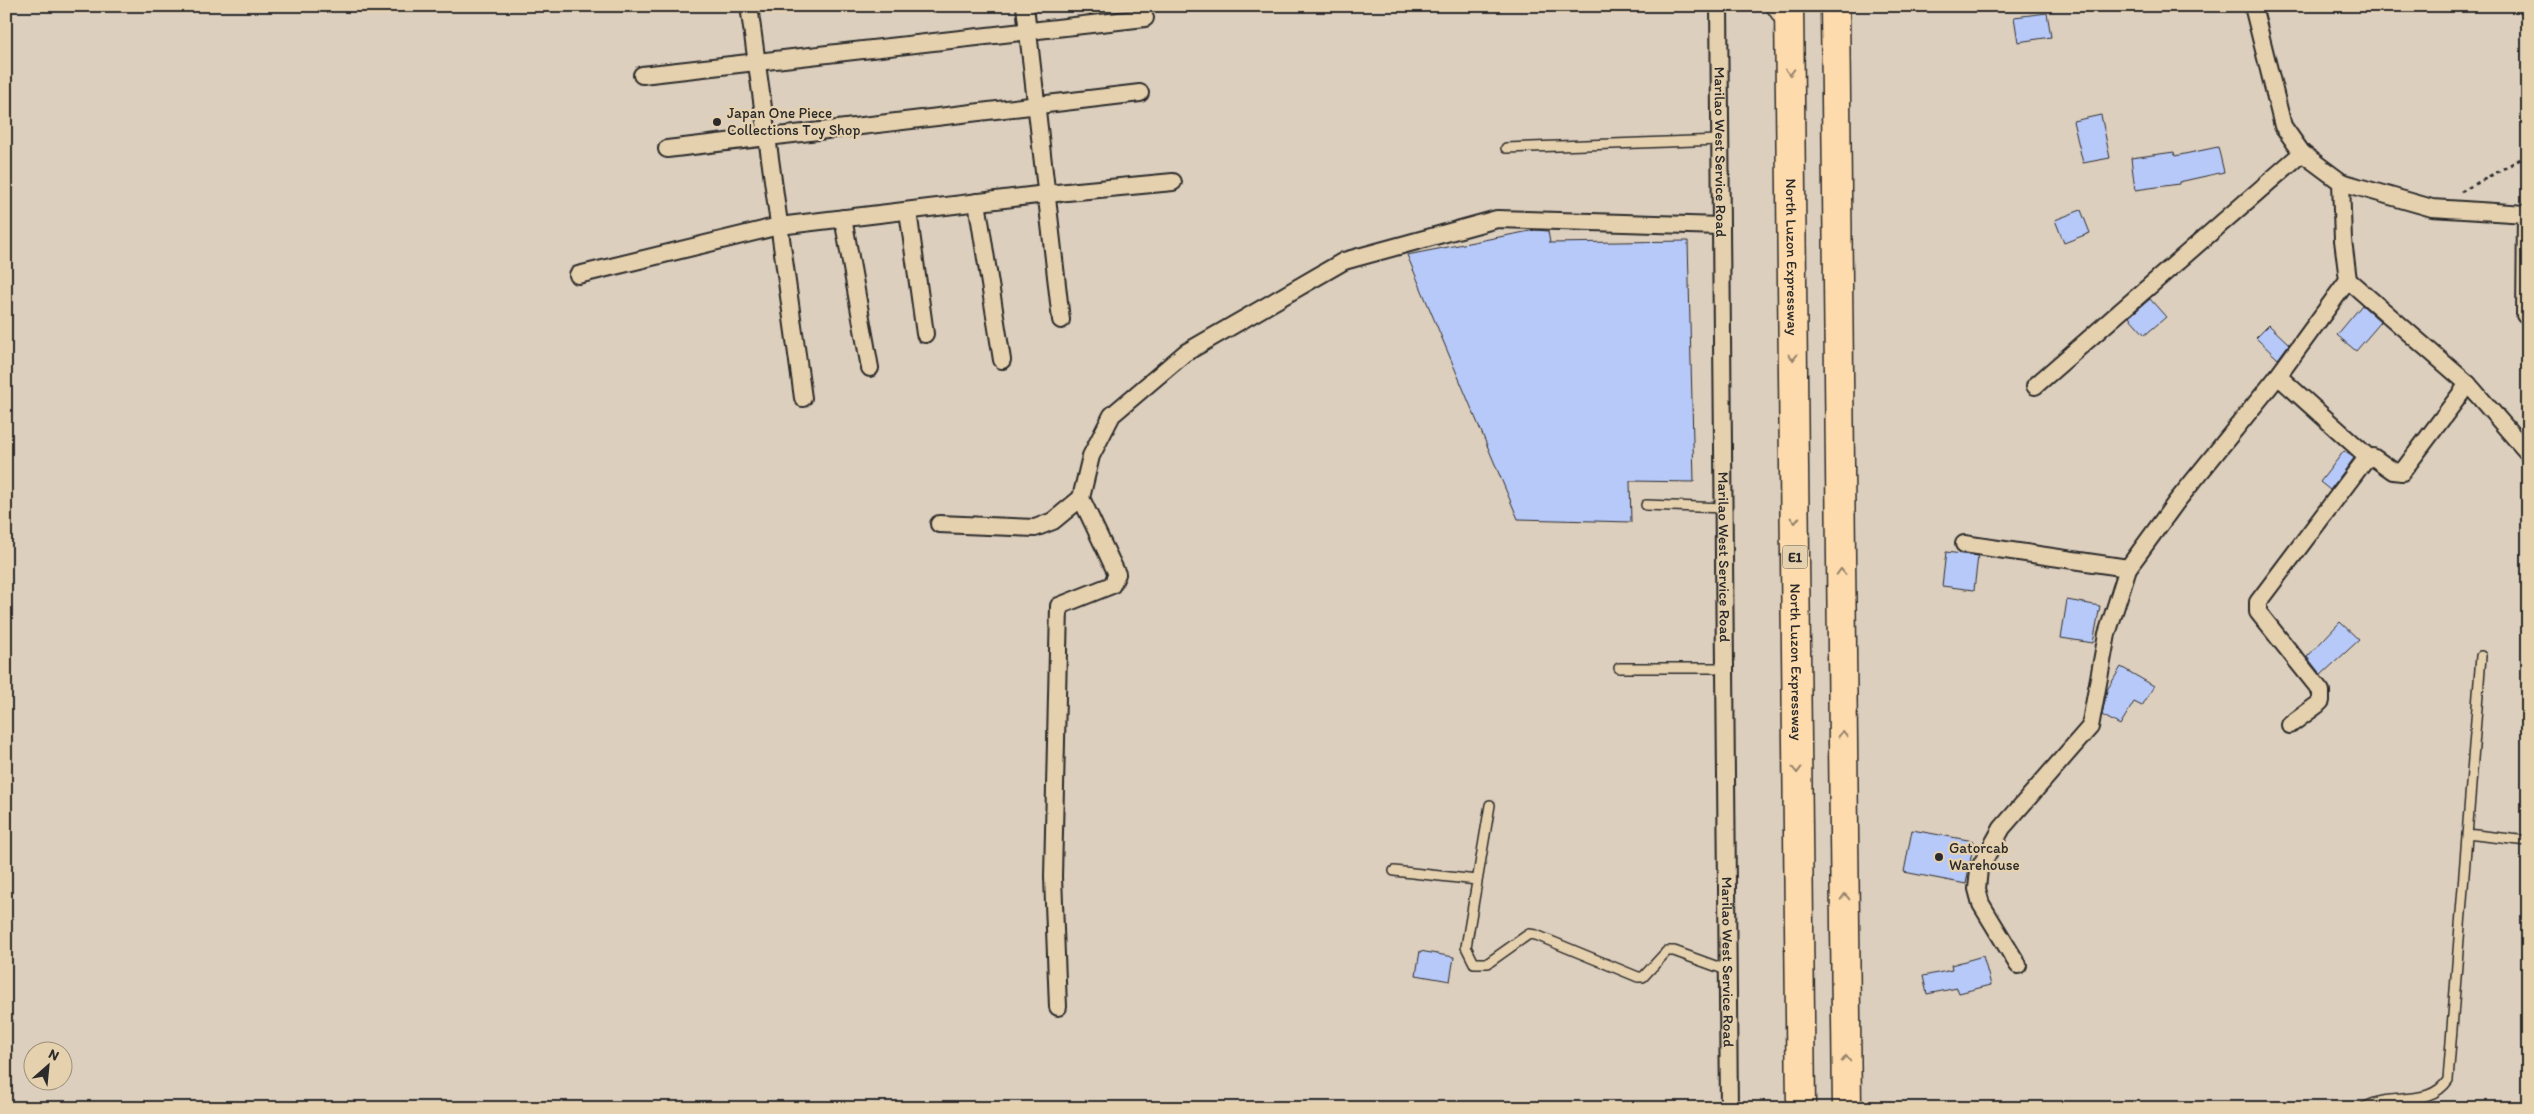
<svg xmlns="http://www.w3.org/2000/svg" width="2534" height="1114" font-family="Itim,sans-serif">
<rect width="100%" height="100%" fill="#ddcfbe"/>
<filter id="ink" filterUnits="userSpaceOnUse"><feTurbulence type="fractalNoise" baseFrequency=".02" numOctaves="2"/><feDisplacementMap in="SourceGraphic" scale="10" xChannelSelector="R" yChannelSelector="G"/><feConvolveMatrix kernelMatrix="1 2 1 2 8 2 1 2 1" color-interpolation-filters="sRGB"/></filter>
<g filter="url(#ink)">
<!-- building -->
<path fill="#b7c9f9" stroke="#2b2b2b" d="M2047 13 2051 37 2018 42 2014 17Z
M2101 115 2110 158 2083 163 2073 121Z
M2218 147 2224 172 2179 182V184L2135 190 2131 158 2174 152 2175 156Z
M2081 210 2090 233 2064 243 2055 220Z
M1535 230 1548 231 1550 243 1688 241 1694 482 1630 481 1631 522 1518 519 1407 255Z
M2150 299 2166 317 2145 335 2129 317Z
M2362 305 2381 322 2356 351 2337 335Z
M2269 325 2289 344 2278 359 2256 338Z
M2344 451 2354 458 2330 490 2320 482Z
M1946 552 1978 556 1974 590 1942 586Z
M2067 600 2100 606 2093 643 2061 638Z
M2340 622 2359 640 2321 675 2307 657Z
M2121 667 2154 686 2142 706 2134 702 2120 725 2102 715 2107 690Z
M1912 830 1974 841 1966 884 1904 872Z
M1420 951 1454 957 1450 981 1416 975Z
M1983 956 1991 985 1959 993 1957 988 1927 994 1923 976 1952 970 1951 965Z"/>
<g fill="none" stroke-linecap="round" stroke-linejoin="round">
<!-- lane casing -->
<g stroke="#2b2b2b" stroke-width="12">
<path id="lane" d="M1770 6 1781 22
M1506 148 1720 140
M1646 505 1724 508
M1619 668H1726
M1490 805 1466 947 1474 963H1488L1529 934 1536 935 1638 977H1643L1667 951H1674L1729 971
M2467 834 2528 841
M1394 871 1477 880
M2364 1108C2392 1091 2428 1109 2448 1080L2481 656"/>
</g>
<!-- street casing -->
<g stroke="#2b2b2b" stroke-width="20">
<g id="street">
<path d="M749 6 803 398"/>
<path d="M1025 6 1061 320"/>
<path id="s1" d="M1719 6 1729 1108"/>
<path d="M642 75 1145 18"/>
<path d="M667 149 1140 93"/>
<path d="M2341 182 2432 208 2526 214 2525 315"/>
<path d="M977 202 1002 360"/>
<path d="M908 211 925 334"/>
<path d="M843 218 870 368"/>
<path d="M578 275 779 226 1046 194 1173 182"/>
<path d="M2348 280 2468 384 2528 453"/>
<path d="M2278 376 2368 457"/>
<path d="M2035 386 2302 153"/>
<path d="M939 524 1035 528 1053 521 1081 498"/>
<path d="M1964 544 2128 568"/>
<path d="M2290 725 2317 705 2321 701V691L2258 612V602L2365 460 2373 457 2393 471 2402 472 2468 384"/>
<path d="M2018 965 1981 904 1977 889 1979 869 2002 828 2090 727 2107 634 2128 568 2177 501 2278 376 2348 280 2343 240 2341 182 2302 153 2283 126 2253 6"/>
<path d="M1058 1007 1053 877 1059 606 1112 585 1117 574 1081 498 1091 456 1112 415 1185 353 1344 261 1497 219 1721 226"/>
</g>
</g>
<!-- highway casing -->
<g stroke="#2b2b2b" stroke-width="31">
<g id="highway">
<path id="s2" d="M1789 6 1801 1108"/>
<path d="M1835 6 1847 1108"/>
</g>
</g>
<!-- path -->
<path stroke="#2b2b2b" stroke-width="3" stroke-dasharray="4 4" stroke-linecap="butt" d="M2461 192 2528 155"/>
<!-- lane -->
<use href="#lane" stroke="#e6d1af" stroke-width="9"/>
<!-- street -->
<use href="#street" stroke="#e6d1af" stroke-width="16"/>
<!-- highway -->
<use href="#highway" stroke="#fedbac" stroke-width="28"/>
</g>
<!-- one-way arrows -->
<defs><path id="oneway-chevron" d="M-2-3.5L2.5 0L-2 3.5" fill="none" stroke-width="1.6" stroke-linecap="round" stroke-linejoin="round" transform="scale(1.25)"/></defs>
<g stroke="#94836c">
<use href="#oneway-chevron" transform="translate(1790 72) rotate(89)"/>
<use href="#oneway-chevron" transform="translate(1793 357) rotate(89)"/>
<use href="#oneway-chevron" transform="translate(1795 520) rotate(89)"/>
<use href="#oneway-chevron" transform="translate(1841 572) rotate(-91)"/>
<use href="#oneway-chevron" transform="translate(1843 734) rotate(-91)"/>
<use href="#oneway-chevron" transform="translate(1797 770) rotate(89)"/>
<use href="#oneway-chevron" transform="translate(1845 897) rotate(-91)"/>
<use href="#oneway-chevron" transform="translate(1846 1059) rotate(-91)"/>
</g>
</g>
<!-- markers -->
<g fill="#2b2b2b" stroke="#e6d1af" stroke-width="2">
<circle cx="717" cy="122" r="5"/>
<circle cx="1939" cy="857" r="5"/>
</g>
<g text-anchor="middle" stroke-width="4.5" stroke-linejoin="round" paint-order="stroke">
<!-- shield labels -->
<rect fill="#e6d1af" stroke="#635d53" stroke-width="1" x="1782.5" y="545.5" width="25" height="23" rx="4"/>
<g font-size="14" font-weight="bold" fill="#2b2b2b">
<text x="1795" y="562">E1</text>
</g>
<!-- poi labels -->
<g font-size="15" fill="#2b2b2b" stroke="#e6d1af" text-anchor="start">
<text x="727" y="118">Japan One Piece<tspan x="727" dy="17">Collections Toy Shop</tspan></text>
<text x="1949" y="853">Gatorcab<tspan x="1949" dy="17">Warehouse</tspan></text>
</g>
<!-- street labels -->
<g font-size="15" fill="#2b2b2b" stroke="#e6d1af">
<text dy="5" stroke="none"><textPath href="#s1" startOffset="146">Marilao West Service Road</textPath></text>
<text dy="5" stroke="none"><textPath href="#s2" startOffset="251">North Luzon Expressway</textPath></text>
<text dy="5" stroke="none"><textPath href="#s1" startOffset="551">Marilao West Service Road</textPath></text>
<text dy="5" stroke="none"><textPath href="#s2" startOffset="656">North Luzon Expressway</textPath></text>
<text dy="5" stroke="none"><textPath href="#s1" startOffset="956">Marilao West Service Road</textPath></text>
</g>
</g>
<!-- margin -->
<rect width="2534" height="1114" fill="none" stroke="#e6d1af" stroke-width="25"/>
<rect x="12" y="12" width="2509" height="1089" fill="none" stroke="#2b2b2b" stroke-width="2" filter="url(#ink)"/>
<!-- north arrow -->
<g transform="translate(48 1066) rotate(27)"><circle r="24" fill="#e6d1af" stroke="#9b8f7a"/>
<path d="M0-4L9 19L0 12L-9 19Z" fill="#2b2b2b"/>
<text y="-8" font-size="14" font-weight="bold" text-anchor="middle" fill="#2b2b2b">N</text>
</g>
</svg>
